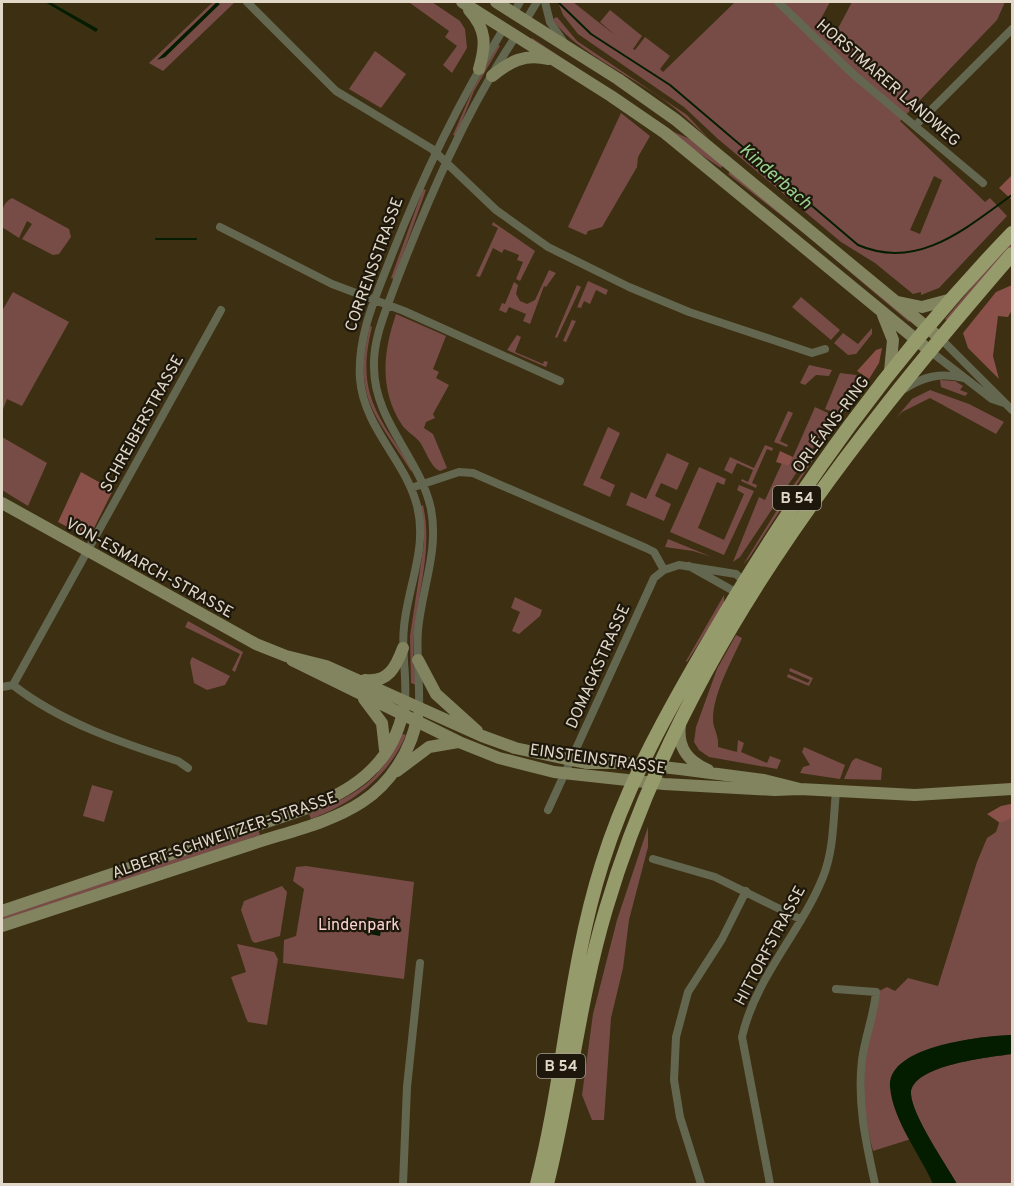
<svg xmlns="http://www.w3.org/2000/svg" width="1014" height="1186" font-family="Overpass,sans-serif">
<rect width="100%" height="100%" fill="#3d2f12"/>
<!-- green -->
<path fill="#774c46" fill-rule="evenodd" d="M213 2H235L163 71 149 63ZM217 2 219 4 165 57 158 59Z
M411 2H432L460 21 465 29 467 48 452 73 443 65 457 46 445 37 449 31 410 3Z
M558 2H573L616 36 600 22 610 10 642 36 633 49 635 50 645 37 670 56 660 69 663 72 735 2H830L817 26 834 36 852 2H1005L997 20 900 121 985 202 990 198 1007 216 939 288 921 295V292L913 294 875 263 841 242 718 139 684 107 578 34 563 15ZM934 176 942 180 920 234 910 230Z
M557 17 577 41 687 115 709 139C693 124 678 110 660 97 633 78 567 45 553 19Z
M532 38 674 132 692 140 725 163 721 168 530 41Z
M498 45 500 46 474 91 456 136 453 135 473 89Z
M375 51 406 74 381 108 349 89Z
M621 113 650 136 638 157 637 167 602 227 588 231 586 235 568 227Z
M732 169 910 320 909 322 804 233 728 174Z
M423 189 426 190 394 279 391 278Z
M12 198 69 229 71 237 59 254 53 255 22 239 32 224 27 221 19 238 2 227C1 216 1 203 12 198Z
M493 222 535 251 520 281 516 279 523 262 517 260 519 255 504 249 502 253 493 248 480 277 476 276 498 228 492 225Z
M1012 239V248L950 322 945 319Z
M549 270 556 273 546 287 544 286 530 324 523 321 526 314 509 307 506 313 499 310 502 303 505 304 514 282 518 285 516 294 520 301 527 304 535 300Z
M588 281 608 290 606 295 596 290 590 304 584 301 581 308 577 307 572 320 576 321 566 342 563 341Z
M577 285 581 287 557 338 555 337Z
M13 292 69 322 22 406 7 399 2 412V311Z
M801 297 840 330 831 340 792 307Z
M396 314 446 336 433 369 439 372 436 378 449 385 433 414 435 418 426 422 424 428 433 434 447 468 440 471C430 467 426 450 419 441 414 435 407 432 402 425 379 390 383 352 396 314Z
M370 326 372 327C355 395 379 416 413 470L411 471C375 414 352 398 370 326Z
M872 328V334L856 354 848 355 834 343 843 333 858 344Z
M517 335 521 337 515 352 543 364 544 361 548 362 546 367 507 350Z
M809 365 832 370 829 376 816 375 805 385 800 383Z
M840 373 856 375 866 383 833 419 830 411 825 409Z
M940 380 955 381 963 386 960 390 968 393 965 396 941 387Z
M930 390 969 404 1004 422 996 434 930 398 902 412 896 418 912 399Z
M815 407 828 413 827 427 740 557 733 562 759 497 765 500 782 463 789 466Z
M788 411 793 413 780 441 788 445 787 447 774 442Z
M608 427 620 433 600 478 615 485 610 497 583 485Z
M2 437 47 463 28 506 2 490Z
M824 443 749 558 743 565 787 494Z
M765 445 773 448 772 451 767 449 752 483 757 485 756 488 741 481 742 479 748 482 753 470 737 463 732 474 724 470 730 457 754 468Z
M667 453 689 463 677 490 661 483 655 496 671 504 664 521 626 505 631 492 646 499Z
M699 467 726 479 724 485 717 482 698 528 724 540 744 494 737 490 739 485 754 491 724 555 670 532Z
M423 505C433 550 418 590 414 634 412 651 414 669 416 685L411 683 410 636 424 543 421 506Z
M668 539 712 557 693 551 665 547Z
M724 595V604L687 662 686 661Z
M515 597 542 610 540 616 519 634 512 631 520 612 511 608Z
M188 621 243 652 235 672 232 670 240 654 185 627Z
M736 635 742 638C731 663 713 693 713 720 713 729 719 734 718 747L737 752 738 740 744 743 741 752 767 763 770 756 781 760 777 769 709 757 699 750 694 742 696 727 717 669Z
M192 657 230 676 225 685 207 690 194 683 190 662Z
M790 668 813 678 809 686 787 677 788 674 808 683 810 680 789 671Z
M400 733 406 735C389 776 352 804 311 819L309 814C355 795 383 781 400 733Z
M804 747 845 765 840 779 800 773 803 767 810 765 802 752Z
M856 758 882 768 881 780 844 779 852 761Z
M92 785 113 791 104 822 83 816Z
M1012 804V1035C968 1037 935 1044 897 1067L900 1120 911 1139 873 1151C857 1089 865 1052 879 991L887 987 895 991 908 978 938 986 977 862 987 838 996 832 1005 805Z
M648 827V847L629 920 623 968 611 1018 604 1120H592L582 1095 593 1014 617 920Z
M258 829 260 835 2 923V915Z
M306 866 414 882 404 979 283 963 284 940 296 936 304 889 293 881 296 867Z
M282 886 287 892 280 936 255 943 252 941 241 910 244 901Z
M237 944 274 952 278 959 267 1025 248 1022 246 1018 231 977 246 972Z
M1012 1054V1184H957C946 1165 912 1115 911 1094 910 1065 991 1057 1012 1054Z"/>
<!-- forest -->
<path fill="#8a514a" d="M1012 175V200L999 188Z
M1012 285V310L1008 317 998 316 993 356 999 379 968 348 963 333 996 292Z
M882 348 879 363 869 379 857 371 876 350Z
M780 451 793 457 789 466 776 462Z
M81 472 113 490 89 538 58 522Z
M1012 804V818L1000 823 987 814 1001 806Z"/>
<!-- water -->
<path fill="#041d01" d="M45 2H50L98 29 96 32Z
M217 2 220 4 165 57 157 60Z
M367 917 383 920 380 936 364 933Z
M1012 1035V1054C991 1057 910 1065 911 1094 912 1116 946 1164 957 1184H933C920 1154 893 1121 890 1087 887 1045 984 1036 1012 1035Z"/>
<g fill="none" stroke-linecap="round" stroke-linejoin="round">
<!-- stream -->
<path stroke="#041d01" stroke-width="2" d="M558 2 591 34 670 85 858 245C918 271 966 228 1012 195
M156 239H196"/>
<!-- street -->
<path stroke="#646750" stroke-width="8" d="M247 2 336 91 432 149 496 210 548 247 629 287 689 312 812 353 825 349
M545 2 550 22 563 41
M778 2 854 75 983 183
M514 12 520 2
M526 20 537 2
M916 125 1012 29
M220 227 332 284 404 311 560 381
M941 339 1012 410
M930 351 992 399 1004 403
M904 389C923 377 940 372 963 378
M411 488 459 472 473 473 646 548 654 552 664 570
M689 566 739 594
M13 685C60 722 122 743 178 761L188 768
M2 687 13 685 221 310
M405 700C407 675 401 651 404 627 408 584 429 546 416 502 403 458 364 427 360 379 357 336 376 296 391 257 422 177 459 101 504 28
M419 707C420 681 416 655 418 630 422 588 439 551 431 509 420 458 374 421 374 367 373 337 387 308 397 280 429 197 466 111 516 36
M548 810 654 578 664 570 679 565 736 574 746 583
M653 859 715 877 800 919
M836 989 876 992C874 1015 865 1037 862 1060 857 1103 866 1143 875 1184
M403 1184 407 1087 420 963
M701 1184 680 1117 674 1080 676 1037 688 992 722 939 746 891
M770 1184 742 1037C755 978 801 932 823 877 834 849 833 821 836 792"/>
<!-- secondary -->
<path stroke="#81845f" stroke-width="12" d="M462 2 611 96 665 133 930 351
M496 2 618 79 676 120 941 339
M469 10C487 30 486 45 479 69
M492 76C509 62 525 53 548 59
M898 302 922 307 952 299
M883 315 893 340 890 371
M2 503 256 644 286 656 326 666 482 736 515 748 586 763H626L680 769 764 780 800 789
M292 660 459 742 499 758 554 772 664 784 775 790 800 789 915 795 1012 789
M418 660 436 694 477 731
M365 680C388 683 396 667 403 648
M364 699 382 723 385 750
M680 725C677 748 688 761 708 770
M397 771 429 747 458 742
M2 911 296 812C349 794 393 767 404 707
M2 926C85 898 169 872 252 844 288 832 330 823 362 802 390 784 412 750 417 717"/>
<!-- primary -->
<path stroke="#969b6b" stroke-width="14" d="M537 1184C564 1079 569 968 602 864 627 783 670 707 713 634 800 486 893 357 1012 233
M547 1184C570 1093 579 999 606 909 681 655 842 451 1012 254"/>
</g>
<g text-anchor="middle" stroke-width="4.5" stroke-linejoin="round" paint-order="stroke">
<!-- shield labels -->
<g fill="#1e180c" stroke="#a69e90" stroke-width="1.5">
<rect x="773" y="486" width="48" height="24" rx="4.5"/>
<rect x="537" y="1054" width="48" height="24" rx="4.5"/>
</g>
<g font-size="15" font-weight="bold" fill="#e1d8c8">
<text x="797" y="503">B 54</text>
<text x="561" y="1071">B 54</text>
</g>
<!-- street labels -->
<g font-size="16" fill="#e1d8c8" stroke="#1e180c">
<text transform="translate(889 82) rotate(41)" y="6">HORSTMARER LANDWEG</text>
<text transform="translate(373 264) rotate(-70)" y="6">CORRENSSTRASSE</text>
<text transform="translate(141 423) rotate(-61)" y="6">SCHREIBERSTRASSE</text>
<text transform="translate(830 424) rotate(-53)" y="6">ORLÉANS-RING</text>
<text transform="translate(150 567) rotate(29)" y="6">VON-ESMARCH-STRASSE</text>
<text transform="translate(597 666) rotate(-66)" y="6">DOMAGKSTRASSE</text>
<text transform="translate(598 758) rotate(8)" y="6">EINSTEINSTRASSE</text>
<text transform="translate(224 834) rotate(-19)" y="6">ALBERT-SCHWEITZER-STRASSE</text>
<text transform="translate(769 945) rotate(-62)" y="6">HITTORFSTRASSE</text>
</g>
<!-- park labels -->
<g font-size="16" fill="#fad4cf" stroke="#1e180c">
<text x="359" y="930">Lindenpark</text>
</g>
<!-- water labels -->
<g font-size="18" font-style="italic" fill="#99d28f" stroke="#1e180c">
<text transform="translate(776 176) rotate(41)" y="6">Kinderbach</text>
</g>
</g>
<!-- border -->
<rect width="1014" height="1186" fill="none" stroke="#e1d8c8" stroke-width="6"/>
</svg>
